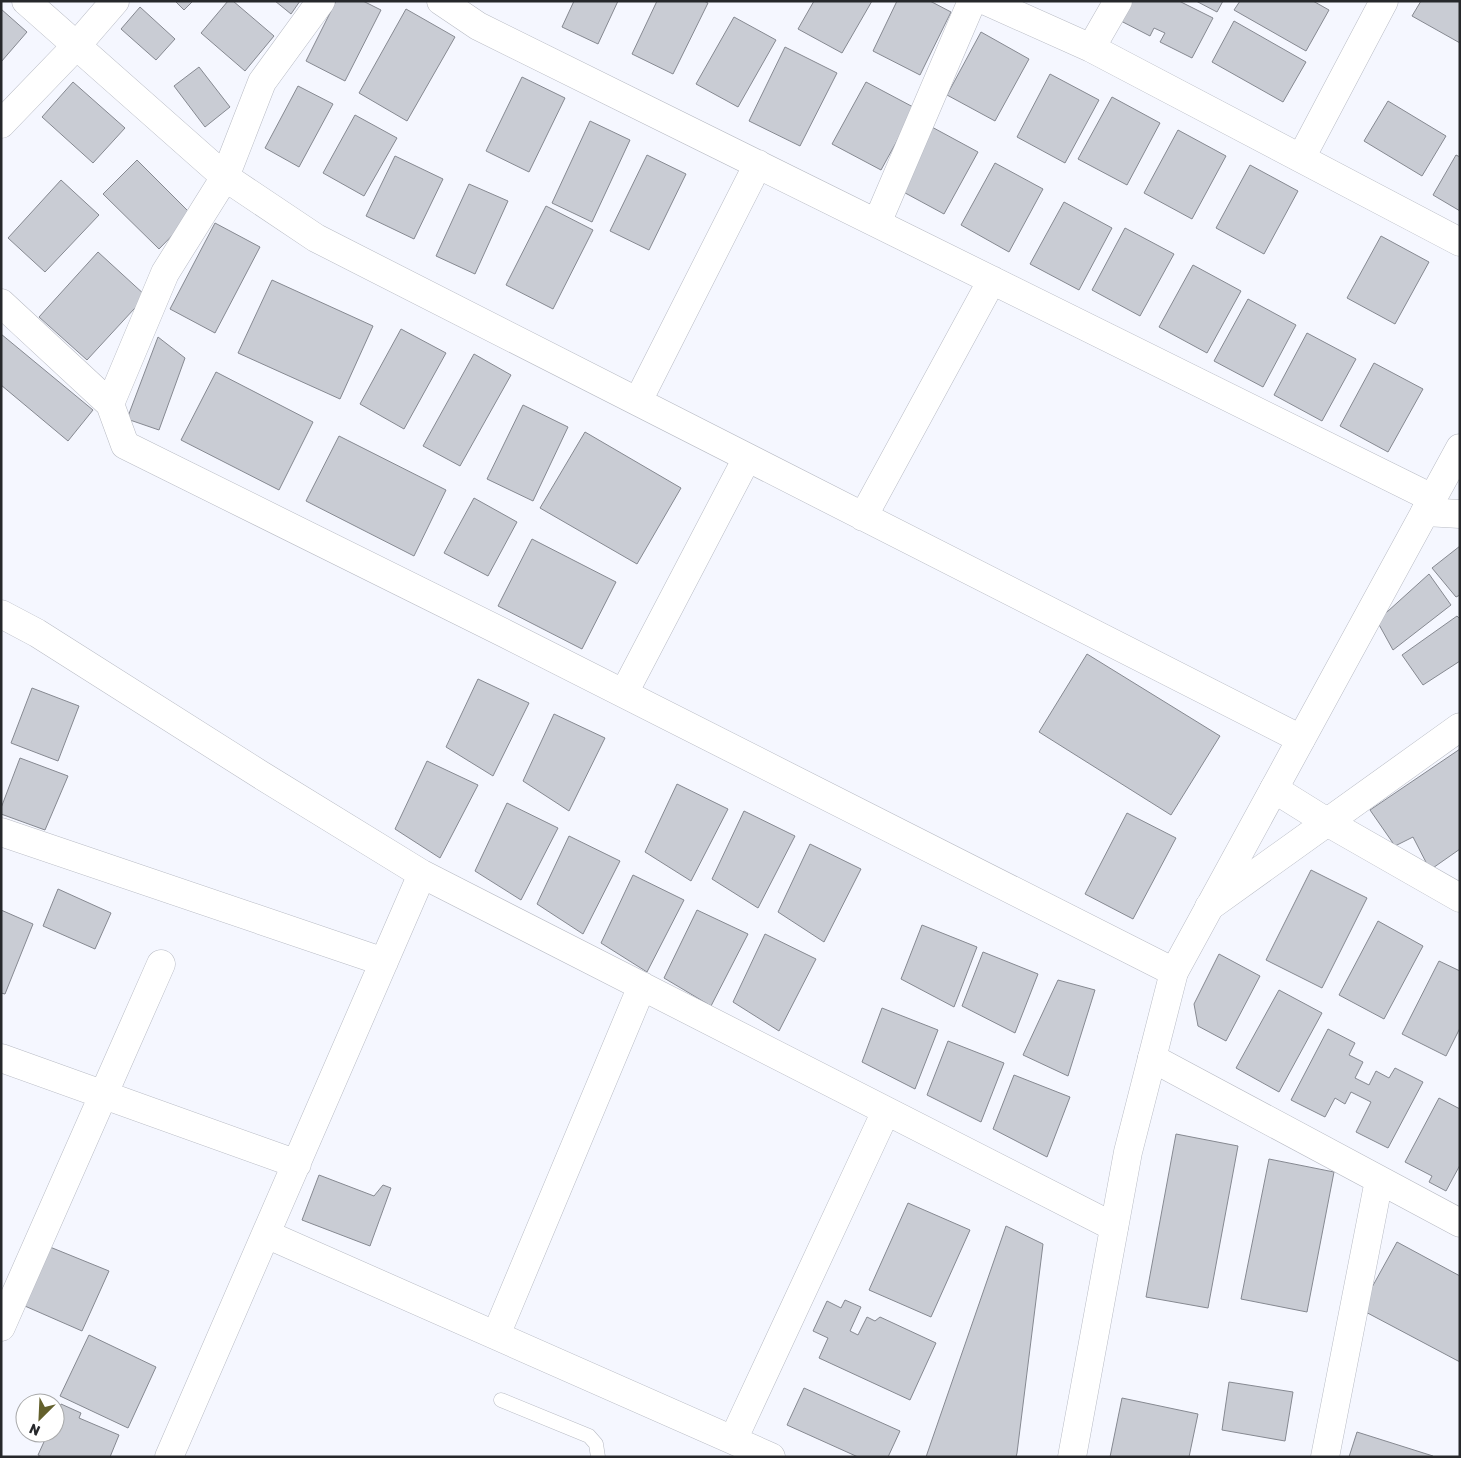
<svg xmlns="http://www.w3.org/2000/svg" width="1461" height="1458" font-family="Rubik,sans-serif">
<rect width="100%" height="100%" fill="#f5f7ff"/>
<!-- building -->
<path fill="#c9ccd4" stroke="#868991" d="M175 1H193L184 10Z
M228 1H233L274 36 245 71 201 33Z
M275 1H300L291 14Z
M336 1H363L381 10 345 81 306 61Z
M574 1H618L598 44 562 27Z
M657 1H704L708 3 673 74 632 54Z
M814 1H872L842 53 798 29Z
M897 1H930L951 12 920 75 873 51Z
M1129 1H1179L1213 18 1192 58 1160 42 1165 33 1154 28 1150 36 1119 20Z
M1196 1H1223L1217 12Z
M1240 1H1313L1329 10 1306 51 1234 10Z
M1421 1H1460V43L1412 16Z
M140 7 175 39 156 60 121 29Z
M1 9 27 32 1 62Z
M406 9 455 37 407 121 359 93Z
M734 17 776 40 738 107 696 84Z
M1234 21 1306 62 1283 102 1212 62Z
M981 32 1029 59 995 121 947 95Z
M785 47 837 73 800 146 749 121Z
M199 67 230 107 205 127 174 86Z
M1050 74 1099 100 1065 163 1017 137Z
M522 77 565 98 529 172 486 151Z
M73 82 125 128 93 163 42 117Z
M866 82 915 108 881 170 832 144Z
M298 86 333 104 299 167 265 148Z
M1112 97 1160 123 1127 185 1078 159Z
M1388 101 1446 136 1422 176 1364 141Z
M355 115 397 138 364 196 323 173Z
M590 121 630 140 592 222 552 203Z
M930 126 978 152 944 214 896 188Z
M1178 130 1226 156 1192 219 1144 193Z
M647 155 686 174 649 250 610 231Z
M1456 155 1460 157V211L1433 195Z
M395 156 443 179 414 239 366 216Z
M137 160 192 215 159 249 103 194Z
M995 163 1043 189 1009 252 961 225Z
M1250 165 1298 191 1264 254 1216 228Z
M61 180 99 215 45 272 8 238Z
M469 184 508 201 475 274 436 256Z
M1064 202 1112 228 1079 290 1030 264Z
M546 206 593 230 553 309 506 285Z
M215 223 260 247 215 333 170 309Z
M1125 228 1174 254 1140 316 1092 290Z
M1381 236 1429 262 1395 324 1347 298Z
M98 252 146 296 87 360 39 317Z
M1193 265 1241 291 1207 353 1159 327Z
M272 280 373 326 340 399 238 353Z
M1248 299 1296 325 1263 387 1214 361Z
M401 329 446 353 404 429 360 404Z
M1307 333 1356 359 1322 421 1274 395Z
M1 334 93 410 68 441 1 385Z
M158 337 185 358 159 430 127 419Z
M474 354 511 375 460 466 423 446Z
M1374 363 1423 389 1388 452 1340 426Z
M216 372 313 422 279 490 181 440Z
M523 405 568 427 533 501 487 479Z
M585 432 681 488 637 564 540 508Z
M339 436 446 490 414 556 306 501Z
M474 498 517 522 488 576 444 553Z
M532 539 616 582 582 649 498 606Z
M1460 546V595L1456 597 1432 568Z
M1429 574 1451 605 1393 650 1377 621Z
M1457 616 1460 619V661L1423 685 1402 655Z
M1087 654 1220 736 1171 815 1039 732Z
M478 679 529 703 493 776 446 747Z
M32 688 79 706 58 761 11 743Z
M554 714 605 738 569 811 523 781Z
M1460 749V849L1430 870 1413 837 1395 846 1370 810Z
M20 758 68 776 45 830 1 814V808Z
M427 761 478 785 440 858 395 829Z
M677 784 728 809 691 881 645 852Z
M507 803 558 828 521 900 475 871Z
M744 811 795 836 758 908 712 879Z
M1127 813 1176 838 1133 919 1085 894Z
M569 836 620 861 583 934 537 904Z
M810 844 861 869 824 942 778 912Z
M1311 870 1367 898 1322 988 1266 960Z
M633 875 684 900 647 972 601 943Z
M58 889 111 913 95 949 43 926Z
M1 910 33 924 5 994 1 993Z
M697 910 748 934 711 1006 664 978Z
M1378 921 1423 946 1384 1019 1339 995Z
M922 925 977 947 954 1007 901 979Z
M765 934 816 959 779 1031 733 1002Z
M983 952 1038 974 1015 1033 962 1006Z
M1219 954 1260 976 1226 1041 1198 1026 1194 1004Z
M1439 961 1460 971V1028L1446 1056 1402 1034Z
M1058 980 1095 990 1068 1076 1023 1055Z
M1279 990 1322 1013 1279 1092 1236 1068Z
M882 1008 938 1030 915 1089 862 1062Z
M1328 1029 1355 1043 1349 1055 1363 1062 1355 1078 1369 1085 1376 1071 1389 1078 1395 1068 1423 1082 1388 1148 1356 1132 1371 1102 1351 1092 1345 1104 1335 1098 1325 1117 1291 1100Z
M948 1041 1004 1063 981 1122 927 1095Z
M1014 1075 1070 1097 1047 1157 993 1129Z
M1439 1098 1460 1109V1165L1446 1191 1429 1182 1432 1176 1405 1162Z
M1176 1134 1238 1146 1208 1308 1146 1297Z
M1269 1159 1334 1172 1307 1312 1241 1299Z
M319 1175 374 1196 383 1185 391 1188 370 1246 302 1220Z
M908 1203 970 1230 931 1317 869 1290Z
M1006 1226 1043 1244 1017 1453 1016 1457H926Z
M1397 1242 1460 1276V1362L1360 1309Z
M45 1245 109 1271 82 1331 18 1303Z
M845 1300 861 1307 850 1331 858 1335 867 1317 875 1321 880 1317 936 1343 910 1400 819 1358 828 1338 813 1331 827 1301 841 1308Z
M89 1335 156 1367 128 1428 60 1396Z
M1229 1382 1293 1392 1285 1441 1222 1430Z
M804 1388 900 1431 888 1457H858L787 1425Z
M1122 1398 1198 1414 1189 1457H1110Z
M61 1404 81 1413 79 1418 119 1435 110 1457H42L38 1455 48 1433H55V1418Z
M1357 1432 1433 1456V1457H1349Z"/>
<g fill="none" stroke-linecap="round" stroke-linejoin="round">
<!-- service casing -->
<g stroke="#b8bbc4" stroke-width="15">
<path id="service" d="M501 1400 589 1436 596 1444 598 1457"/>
</g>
<!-- minor casing -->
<g stroke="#b8bbc4" stroke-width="29">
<path id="minor" d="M26 1 225 177 316 238 1301 739
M321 1 262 82 225 177 165 273 110 404 125 445 506 634 1174 972
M441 1 478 26 1432 498
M986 1 1091 48 1460 242
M1091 48 1118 1
M1 124 77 45 115 1
M1301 158 1384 1
M877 223 972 1
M1 303 110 404
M638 401 758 164
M1425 512 1460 514
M863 517 992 280
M1 614 37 633 261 775 422 874 1114 1227
M624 693 747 458
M1274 789 1327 822 1460 898
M1 832 384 962
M1209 907 1460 727
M1 1058 297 1164
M1152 1058 1460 1223
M266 1234 771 1457
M1 1327 161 964
M496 1335 642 986
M733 1440 886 1111
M169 1457 422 874
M1325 1457 1379 1180"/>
</g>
<!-- tertiary casing -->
<g stroke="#b8bbc4" stroke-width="29">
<path id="tertiary" d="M1072 1457 1128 1152 1174 972 1460 448"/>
</g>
<!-- service -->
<use href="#service" stroke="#fff" stroke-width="14"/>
<!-- minor -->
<use href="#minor" stroke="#fff" stroke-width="28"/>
<!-- tertiary -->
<use href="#tertiary" stroke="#fff" stroke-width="28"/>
</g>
<!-- border -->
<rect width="1461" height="1458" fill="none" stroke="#26282b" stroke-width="5"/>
<!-- north arrow -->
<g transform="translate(40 1418) rotate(204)"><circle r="24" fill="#ffffff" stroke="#a8a9aa"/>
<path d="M0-4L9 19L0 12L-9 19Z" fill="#63602c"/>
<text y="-8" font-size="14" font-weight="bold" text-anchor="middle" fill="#26282b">N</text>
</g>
</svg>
